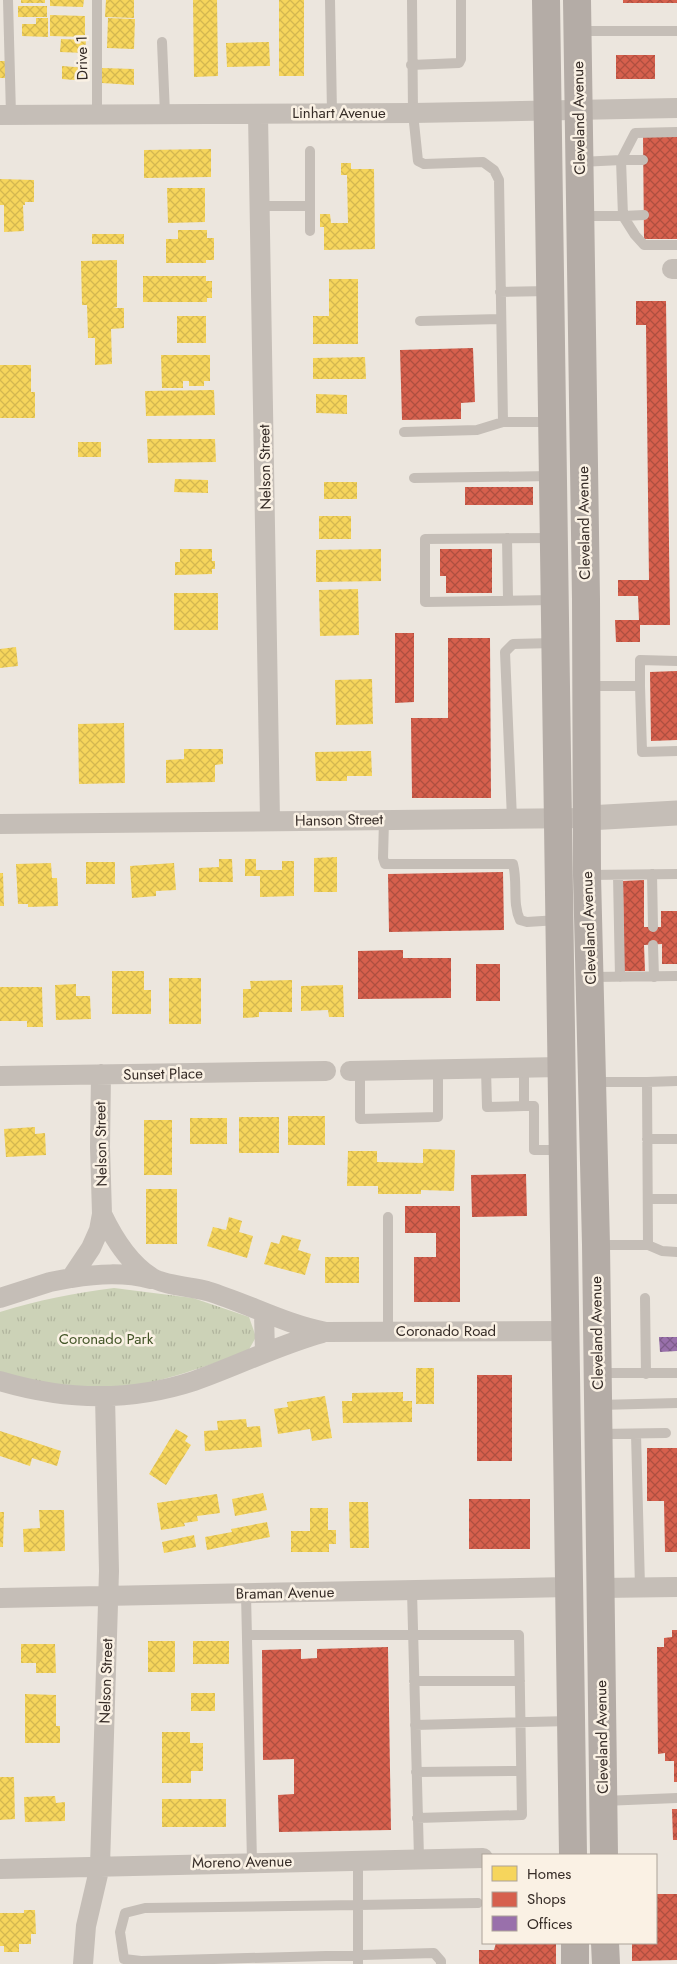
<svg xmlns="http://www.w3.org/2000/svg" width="677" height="1964" font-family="Jost,sans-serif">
<defs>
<pattern id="park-tufts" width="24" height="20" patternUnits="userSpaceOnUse" patternTransform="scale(1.25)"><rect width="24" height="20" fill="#ccd2b7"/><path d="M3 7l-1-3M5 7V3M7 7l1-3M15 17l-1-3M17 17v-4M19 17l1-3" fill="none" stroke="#b0b49d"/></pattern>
<pattern id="homes-cross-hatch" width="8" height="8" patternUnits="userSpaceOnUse" patternTransform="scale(1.25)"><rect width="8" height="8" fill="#f6d55c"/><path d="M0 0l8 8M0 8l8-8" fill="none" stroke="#d4b750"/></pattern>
<pattern id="shops-cross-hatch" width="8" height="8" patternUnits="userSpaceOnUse" patternTransform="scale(1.25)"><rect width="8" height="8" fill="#d6604d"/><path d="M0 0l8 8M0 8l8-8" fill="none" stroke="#ae4f40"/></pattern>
<pattern id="offices-cross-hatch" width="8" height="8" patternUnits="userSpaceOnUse" patternTransform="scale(1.25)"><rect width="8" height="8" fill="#9970ab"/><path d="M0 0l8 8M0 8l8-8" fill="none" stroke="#7e5c8b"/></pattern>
</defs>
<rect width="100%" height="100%" fill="#ece6de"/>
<!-- park -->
<path fill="url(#park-tufts)" d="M114 1288 193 1298 249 1317 256 1337 247 1353C203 1366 152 1387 106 1389 70 1390 34 1382 0 1372V1312C38 1300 74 1293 114 1288Z"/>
<!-- homes -->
<path fill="url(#homes-cross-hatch)" d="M21 0H45V3H21Z
M50 0H84L83 7 50 6Z
M106 0H134V18L105 17Z
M193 0H217L218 76 194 77Z
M279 0H304V76H279Z
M18 6H47V17H18Z
M50 15 85 16V37L50 36Z
M36 18H48V37L22 36V24H36Z
M108 18 135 19 134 49 107 48Z
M61 39 86 40 85 53 60 52Z
M269 42 270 66 227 67 226 43Z
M0 61H6V78H0Z
M62 66 87 68V81L62 79Z
M102 68 134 69V85L102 83Z
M211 149V177L144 178V150Z
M341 163H351V169H374L375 249 324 250V227H320V214H330L331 223H348L347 175H341Z
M0 179 34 180V202H25V205H23L24 231 4 232V205H0Z
M167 188H205V222L168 223Z
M178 230H207V238H214V260H206V263H166V239H178Z
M92 234H124V244H92Z
M117 260V307L113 308H124V328L111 329 112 364 95 365V338H88L87 305H82L81 261Z
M143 276H206V281H212V298H207V302H143Z
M329 279H358V344H313V316H329Z
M177 316H206V343H177Z
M161 355H210V381H204V386H189V381H183V388H162Z
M365 357 366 379H313V358Z
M0 365H31V392H35V418H0Z
M214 390 215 415 146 416 145 391Z
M316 394 347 395V414L316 413Z
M147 439H215L216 462 148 463Z
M78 442H101V457H78Z
M175 479 208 480V493L174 492Z
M324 482H357V499H324Z
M319 516H351V539H319Z
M180 549H212V561H215V569H212V574L175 575V562H180Z
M381 549V581L316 582V550Z
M358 589 359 635 320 636 319 590Z
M174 593H218V630H174Z
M16 647 18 666 0 668V649Z
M372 679 373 724 336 725 335 680Z
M124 723 125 783 79 784 78 724Z
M184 749H223V764L215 765V782L166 783V760L184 759Z
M371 751 372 776H347V781H316L315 752Z
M337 857V892H314V858Z
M219 859H232L233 882H199V868L219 867Z
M245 859H256V870H282V861H294V896L260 897V876H245Z
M86 862H115V884H86Z
M51 863 52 878H57L58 906 28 907V904H18L16 864Z
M174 863 176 890 156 891V896L132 898 130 866Z
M0 873H3L4 906H0Z
M112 971H144V990H151V1014H112Z
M169 978H201V1024H169Z
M292 980V1012H259V1017L243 1018V989H251L250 981Z
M76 984V996H90L91 1019 56 1020 55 985Z
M343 985 344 1017H329L328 1010 301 1011V986Z
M0 987H42L43 1027H27V1021H0Z
M288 1116H325V1145H288Z
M239 1117H279V1153H239Z
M190 1118H227V1144H190Z
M144 1120H172V1175H144Z
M35 1127V1134L45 1133 46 1155 6 1157 4 1129Z
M423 1149 455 1150 454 1191 421 1190V1194H378V1186H347L348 1151H377V1162L423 1163Z
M146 1189H177V1244H146Z
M229 1217 242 1221 239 1232 253 1236 247 1258 207 1246 213 1227 226 1230Z
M282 1235 301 1240 298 1250 311 1254 305 1275 264 1264 271 1242 279 1244Z
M325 1257H359V1283H325Z
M416 1368H434V1404H416Z
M403 1392V1401H412V1422L343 1423 342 1401H352V1393Z
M325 1396 332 1438 312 1441 310 1429 278 1434 274 1409 288 1407 287 1402Z
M246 1419 247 1427 260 1426 262 1447 205 1451 204 1431 218 1430 217 1421Z
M176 1429 188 1436 185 1441 191 1445 166 1485 149 1474Z
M0 1431 61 1451 57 1466 32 1458 30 1466 0 1456Z
M263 1493 267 1510 235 1516 232 1499Z
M217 1494 220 1513 197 1516 198 1521 184 1523 185 1526 161 1530 157 1503Z
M349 1502H368L369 1548H350Z
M310 1508H328V1530H336V1544H329V1552H291V1531H310Z
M39 1510H64L65 1551 24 1552 23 1529 40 1528Z
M0 1512H4L3 1547H0Z
M267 1522 270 1537 207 1550 205 1537 232 1532 231 1529Z
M194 1535 196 1547 164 1553 162 1542Z
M148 1641H175V1672H148Z
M193 1641H229V1664H193Z
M21 1644H55L56 1673H36V1663H21Z
M191 1693H215V1711H191Z
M25 1694 56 1695V1726H60V1743H25Z
M162 1732H190V1743H203V1771H191V1783H162Z
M0 1777H14L15 1819 0 1820Z
M55 1796 56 1803 65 1802V1821L25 1822 24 1797Z
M162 1799H226V1827H162Z
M24 1910H35L36 1934H31V1944H19V1952H4V1946H0V1913H24Z"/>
<!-- shops -->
<path fill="url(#shops-cross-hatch)" d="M623 0H677V3H623Z
M616 55H655V79H616Z
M643 135H677V239H644Z
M636 301H666L670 625H640V642H616L615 620H639L638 596H618V580H649L646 325H636Z
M473 348 475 402 461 403V419L402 420 400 350Z
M465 487H533V505H465Z
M440 549H492V593H446V576H440Z
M395 633H414V702L395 703Z
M448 638H490L491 798H412L411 718H448Z
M677 671V740L651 741 650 672Z
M503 872 504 930 389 932 388 874Z
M644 880V927H661V911H677V964H662V944L644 945 645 971H624L623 881Z
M403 950V958H451V998L358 999V951Z
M476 964H500V1001H476Z
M526 1174 527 1216 472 1217 471 1175Z
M405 1206H460V1302H414V1257H436V1233H405Z
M477 1375H512V1461H477Z
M647 1448H677V1552H665L664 1501H647Z
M469 1499H530V1549H469Z
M672 1630H677V1782H674V1761H665V1753L658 1754 657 1647H664V1638L672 1637Z
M388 1647 391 1830 279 1832 278 1795 294 1794V1759L263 1760 262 1650 301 1649V1659L317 1658V1649Z
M672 1809H677V1840H673Z
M656 1894H677V1960L632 1961V1943H656Z
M496 1943H556V1964H479V1950H494Z"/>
<!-- offices -->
<path fill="url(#offices-cross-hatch)" d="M659 1337H677V1351L660 1352Z"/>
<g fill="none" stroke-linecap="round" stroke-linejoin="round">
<!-- service -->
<path stroke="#c5beb7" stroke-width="10" d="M8 0 11 115
M97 0V115
M330 0 332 113
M412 0 413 113 418 161 424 164 483 162 494 170 499 180 503 422H550
M579 31H677
M162 42 165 114
M411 65 459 63 461 59V0
M643 160H621L635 133 677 132
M580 162 621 160 623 216H582
M260 206H310V151
M310 206V231
M644 215 623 216 635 235 644 245H677
M500 292 549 291
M420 321 500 319
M404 432 477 430 503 422
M414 478 551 476
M507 538 508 599
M552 538 425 539V602L554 600
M587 686H640V660L677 661
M640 686 642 752 677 751
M512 819 505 652 513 644 554 643
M384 820 383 858 385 864H513C518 883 512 903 520 920L527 922 558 920
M652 874 653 927
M588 875 677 874
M618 876 620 977
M653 945 654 977
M591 977 677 976
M486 1069 487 1107 524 1106V1069
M360 1071V1119L438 1117V1070
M593 1082H647L648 1245H597
M647 1082 677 1081
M524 1106H534V1150H562
M647 1139H677
M648 1199H677
M388 1217V1331
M648 1245 662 1251 677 1252
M645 1298 646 1374
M599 1373H677
M599 1405 677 1403
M599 1434 666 1433
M636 1434 640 1587
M412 1591 419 1858
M246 1594 252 1862
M247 1635H519L522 1815 417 1818
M414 1681H520
M415 1725 570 1721
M416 1772 521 1771
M603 1801 677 1798
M358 1860V1905L145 1908 125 1913 120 1932 124 1959 141 1961 434 1953 441 1961V1964
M358 1964V1905L478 1903"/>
<!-- minor -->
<path stroke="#c5beb7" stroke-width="20" d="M258 114 270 821
M0 115 413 113 677 108
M672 269H677
M0 824 588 818
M350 1071 561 1067
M0 1076 326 1071
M102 1214C113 1237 129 1263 151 1277 162 1285 192 1287 207 1291 247 1303 284 1324 326 1332L566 1331
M71 1278C98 1274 124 1272 151 1279
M0 1298 50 1282 71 1278 91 1248 99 1230 102 1214 100 1147 101 1074
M264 1313 265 1353
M0 1381C64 1400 130 1402 194 1381 237 1366 278 1345 322 1333
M600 1588 677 1587
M0 1598 569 1587
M0 1869 483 1858
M83 1964 86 1926 100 1866 109 1571 105 1397"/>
<!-- tertiary -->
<path stroke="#c5beb7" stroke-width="25" d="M588 818 677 813"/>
<!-- primary -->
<path stroke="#b4aca6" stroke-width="28" d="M546 0 573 1855
M577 0 586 599 587 875 596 1245 604 1855
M575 1943V1964
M605 1943 606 1964"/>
</g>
<g text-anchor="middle" stroke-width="5" stroke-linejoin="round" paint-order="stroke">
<!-- street labels -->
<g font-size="15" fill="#352b26" stroke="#faf1e4">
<text transform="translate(82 58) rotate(-91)" y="5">Drive 1</text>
<text x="339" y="118">Linhart Avenue</text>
<text transform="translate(579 118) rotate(-91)" y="5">Cleveland Avenue</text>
<text transform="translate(265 467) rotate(-91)" y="5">Nelson Street</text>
<text transform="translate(584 523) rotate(-91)" y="5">Cleveland Avenue</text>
<text transform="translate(339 820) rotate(-1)" y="5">Hanson Street</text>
<text transform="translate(589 928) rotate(-92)" y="5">Cleveland Avenue</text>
<text transform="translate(163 1074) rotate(-1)" y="5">Sunset Place</text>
<text transform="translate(101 1144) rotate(-91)" y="5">Nelson Street</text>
<text x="446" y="1336">Coronado Road</text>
<text transform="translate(597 1333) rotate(-91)" y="5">Cleveland Avenue</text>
<text transform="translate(285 1593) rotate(-1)" y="5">Braman Avenue</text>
<text transform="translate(106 1681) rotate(-88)" y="5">Nelson Street</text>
<text transform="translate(602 1737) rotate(-91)" y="5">Cleveland Avenue</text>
<text transform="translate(242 1862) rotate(-1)" y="5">Moreno Avenue</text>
</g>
<!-- park labels -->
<g font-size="15" fill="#435528" stroke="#faf1e4">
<text x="106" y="1344">Coronado Park</text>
</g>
</g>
<!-- legend -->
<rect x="482" y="1854" width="175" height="90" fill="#faf1e4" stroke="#aba298"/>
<rect x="492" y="1866" width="25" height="15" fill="#f6d55c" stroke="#aba298"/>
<text x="527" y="1879" font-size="15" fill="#352b26">Homes</text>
<rect x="492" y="1892" width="25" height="15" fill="#d6604d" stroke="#aba298"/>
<text x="527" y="1904" font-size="15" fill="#352b26">Shops</text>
<rect x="492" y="1916" width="25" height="15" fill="#9970ab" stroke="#aba298"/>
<text x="527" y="1929" font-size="15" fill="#352b26">Offices</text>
</svg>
